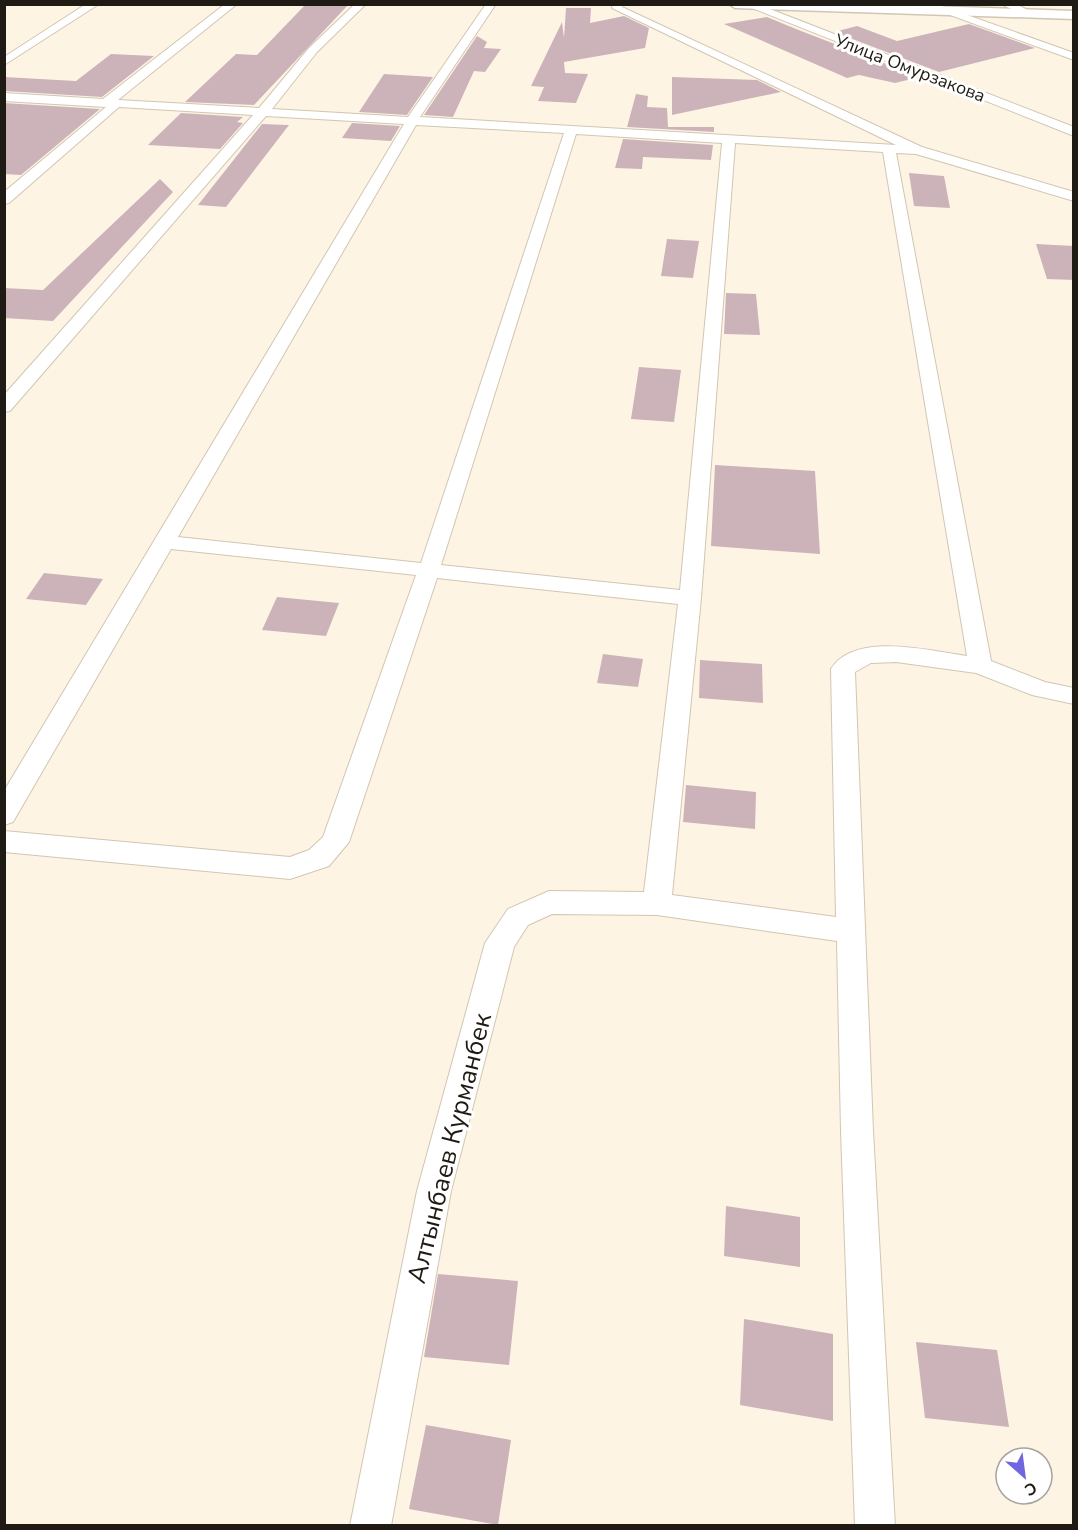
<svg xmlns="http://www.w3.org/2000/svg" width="1078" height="1530" font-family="'Nunito Sans',sans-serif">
<rect width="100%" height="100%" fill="#fef4e4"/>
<!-- building -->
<path fill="#ccb3ba" d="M306 4H349L254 105 185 102 236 54 257 55Z
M566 8H591L590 23 624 16 649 28 645 48 564 62 565 73 588 74 576 103 538 101 544 87 531 86 562 22 564 38Z
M767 17 796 29 920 77 895 83 859 75 847 78 724 24Z
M969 24 1035 48 939 72 834 32 857 26 897 41Z
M477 36 487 42 484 48 501 49 485 72 474 71 453 117 424 115Z
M111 54 154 56 102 97 4 91V77L76 81Z
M384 74 433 77 407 115 359 112Z
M672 77 757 80 781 92 672 115Z
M636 94 648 96 647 107 667 108 668 127H714V132L627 127Z
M4 103 100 109 21 175 4 174Z
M181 113 243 117 237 122 243 123 220 149 148 145Z
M352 123 400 126 391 141 342 138Z
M262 124 289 125 226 207 198 205Z
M623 139 713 145 711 160 643 157 642 169 615 168Z
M909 173 944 176 950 208 914 206Z
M160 179 173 192 53 321 4 318V288L43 290Z
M667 239 699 241 693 278 661 276Z
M1036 244 1074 246V280L1047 279Z
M726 293 756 294 760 335 724 334Z
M639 367 681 370 674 422 631 419Z
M715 465 815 471 820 554 711 546Z
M44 573 103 579 86 605 26 599Z
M277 597 339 603 326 636 262 630Z
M603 654 643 659 638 687 597 683Z
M700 660 762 664 763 703 699 698Z
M686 785 756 792 755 829 683 822Z
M726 1206 800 1217V1267L724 1256Z
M438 1274 518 1281 509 1365 424 1357Z
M744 1319 833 1334V1421L740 1405Z
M916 1342 997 1350 1009 1427 925 1418Z
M426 1425 511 1440 498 1525 409 1509Z"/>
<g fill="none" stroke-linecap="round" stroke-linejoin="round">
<!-- street casing -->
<g stroke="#d1c6b2" stroke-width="2">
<path id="street" d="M86 4H99L4 65V57Z
M225 4H237L118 100 259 108 309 48 355 4H366L317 52 272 109 408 117 486 4H496L420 117 896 145 612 8 613 4H623L622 7 922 147 1074 192V201L916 154 896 153 991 661 1045 682 1074 688V704L1032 695 976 673 896 662 871 663 855 672 873 1131 895 1526H855L841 1131 837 941 657 915 552 914 528 925 514 947 451 1191 391 1526H350L417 1191 485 943 508 909 549 891 644 892 678 604 437 578 349 842 329 866 290 879 4 852V831L290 857 309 850 323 837 416 575 171 549 13 822 4 825V791L404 124 266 116 10 411 4 412V395L253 115 119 107 9 203 4 204V192L106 107 4 101V93L103 99ZM416 125 564 133 421 563 178 537ZM576 134 722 143 680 590 441 565ZM735 143 883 152 967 656C930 651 855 631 831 669L836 917 672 895 701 598Z
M742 4H757L1074 127V136Z
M920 4H936L1074 53V60Z
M1001 4H1016L1035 14 1026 16Z"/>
</g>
<!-- highway casing -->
<g stroke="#d1c6b2" stroke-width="3">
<path id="highway" d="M729 4H872L1074 11V19L735 8Z"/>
</g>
<!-- street -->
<use href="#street" fill="#fff" fill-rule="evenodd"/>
<!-- highway -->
<use href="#highway" fill="#fff" fill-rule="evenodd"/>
</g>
<g text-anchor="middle" stroke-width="6" stroke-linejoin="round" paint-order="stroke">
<!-- far-street labels -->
<g font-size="18" fill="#1f1b14" stroke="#fff">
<text transform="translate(910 68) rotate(21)" y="6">Улица Омурзакова</text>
</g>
<!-- near-street labels -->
<g font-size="26" fill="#1f1b14" stroke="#fff">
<text transform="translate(449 1148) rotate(-76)" y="9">Алтынбаев Курманбек</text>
</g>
</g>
<!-- border -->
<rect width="1078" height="1530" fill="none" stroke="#1f1b14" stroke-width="12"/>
<!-- north arrow -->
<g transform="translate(1024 1476) rotate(152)"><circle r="28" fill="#ffffff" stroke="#a5a4a1" stroke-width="1.5"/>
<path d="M0-4.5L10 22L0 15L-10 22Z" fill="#7066e0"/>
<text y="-9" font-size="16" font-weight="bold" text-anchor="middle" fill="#1f1b14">С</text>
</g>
</svg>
